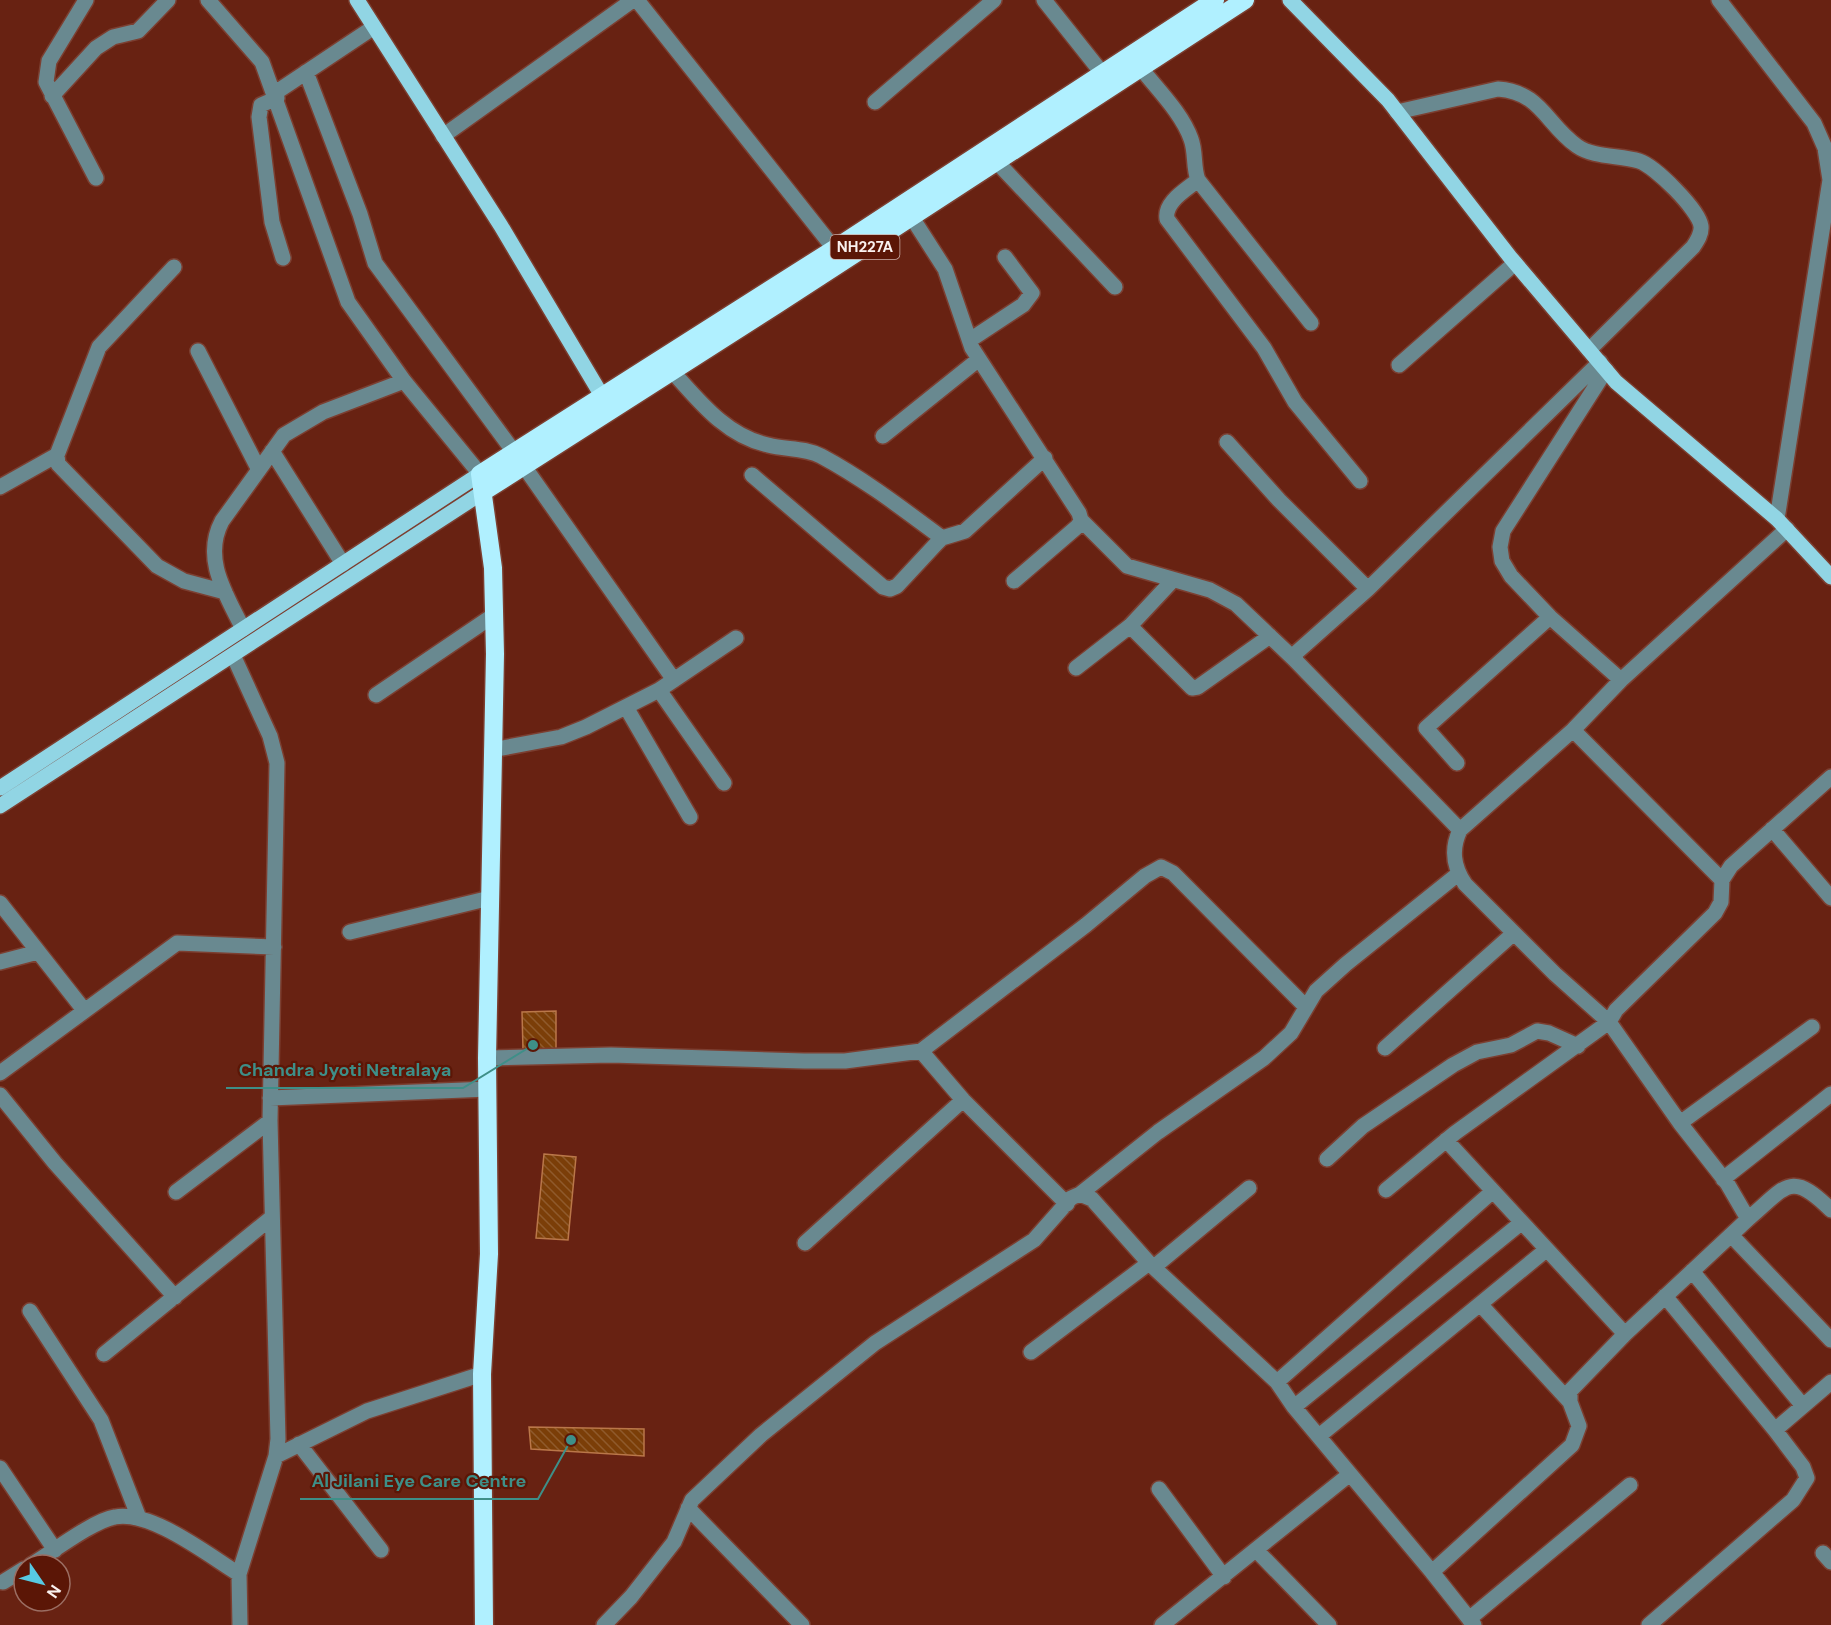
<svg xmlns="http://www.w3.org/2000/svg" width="1831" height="1625" font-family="'DM Sans',sans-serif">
<defs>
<pattern id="building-back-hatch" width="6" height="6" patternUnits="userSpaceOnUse" patternTransform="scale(1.5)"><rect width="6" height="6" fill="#7b3e08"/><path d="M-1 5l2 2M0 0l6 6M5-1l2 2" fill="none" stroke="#8f5a2c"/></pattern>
</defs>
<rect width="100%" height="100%" fill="#682212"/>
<!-- building -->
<path fill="url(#building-back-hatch)" stroke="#ba7749" stroke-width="1.5" d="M556 1011V1049L523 1050 522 1012Z
M544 1154 576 1157 568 1240 536 1238Z
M529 1427 644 1429V1456L531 1449Z"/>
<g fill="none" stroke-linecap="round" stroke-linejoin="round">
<!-- minor casing -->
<g stroke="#7c3f31" stroke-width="18">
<path id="minor" d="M86 0 49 61 46 82 96 178
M208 0 262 62 348 302 404 381 480 474
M637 0 840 256
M1044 0 1102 73
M1719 0 1814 123 1825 148 1830 180 1777 519
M1140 67C1157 89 1182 113 1191 139 1196 152 1193 167 1198 180L1311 323
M306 72 360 214 375 263 514 452 674 680
M275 93 374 27
M52 96 96 48 113 37 138 31 168 0
M277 98 261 105 259 117 272 222 283 258
M875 102 994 0
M1397 112 1498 89C1541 92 1546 124 1577 146 1594 158 1620 155 1639 161 1655 166 1699 210 1701 226 1702 234 1697 241 1693 247L1589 350
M443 136 633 0
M996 161 1115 287
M1198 180C1186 190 1164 202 1167 219L1264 348 1295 402 1360 481
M911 216 945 269 972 348 1079 513 1081 520 1078 526 1014 581
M174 267 99 347 57 455 58 464 157 566 184 581 225 592
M970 340 1023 305 1032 293 1005 257
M198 351 259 470
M1399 365 1515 263
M1606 370 1503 531 1500 547 1502 561 1511 576 1550 617 1621 680
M672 371C699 401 726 436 768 445 786 450 804 447 821 456 864 479 903 509 942 538
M883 436 979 359
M1227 442 1279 500 1368 589
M272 451 343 564
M752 475 883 587 890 589 897 586 936 544 942 538 965 531 1045 458
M0 487 57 455
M1081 520 1127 566 1210 590 1236 604 1294 659
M1130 626 1192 688 1198 687 1270 636
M243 629C226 594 202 559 222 521L284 435 323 412 404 381
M233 655 270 736 277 763 270 1121 278 1439 276 1456 239 1574 240 1625
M1076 668 1130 626 1173 580
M659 690 724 783
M376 695 494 615
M626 707 690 817
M1573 730 1722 880
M492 750 561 737 586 727 659 690 736 638
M1457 763 1426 728 1550 617
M1772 829 1831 898
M1460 830 1294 659 1297 652 1368 589 1600 362
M0 903 84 1010
M350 932 490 898
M0 962 38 952
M1385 1048 1514 933
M921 1051 963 1100 1067 1204
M487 1058 611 1055 804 1061H845L921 1051 1086 925 1145 876 1161 867 1173 873 1305 1006
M0 1073 177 943 274 947
M0 1095 55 1163 175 1297
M270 1098 488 1089
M1680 1123 1812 1027
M1446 1140 1625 1334
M1327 1159 1363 1126 1453 1065 1477 1052 1511 1045 1537 1031 1549 1033 1578 1046
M1723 1179 1831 1094
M1386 1190 1455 1133 1609 1022 1555 974 1465 884C1453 866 1451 849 1460 830L1573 730 1621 680 1787 529
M176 1192 270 1121
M1080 1194 1158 1132 1264 1058 1291 1033 1316 991 1346 964 1458 874
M1748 1219C1786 1187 1790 1169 1831 1210
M1731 1235 1831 1340
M805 1243 963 1100
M1154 1267 1249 1188
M1692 1271 1803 1406
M1480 1304 1570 1402
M30 1311 101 1420 139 1518
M1031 1352 1149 1263
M104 1354 271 1218
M1277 1382 1493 1191
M1294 1407 1521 1223
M1775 1430 1831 1382
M1319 1436 1546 1250
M299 1444 381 1550
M276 1456 367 1411 482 1374
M0 1468 55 1550
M1159 1489 1224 1577
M688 1508 802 1625
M1257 1551 1329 1625
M1823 1553 1831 1562
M31 1565C51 1553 94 1520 115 1517 151 1510 208 1555 239 1574
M1432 1572 1474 1625
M3 1582 24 1569
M1469 1619 1630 1485
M604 1625 631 1597 674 1542 692 1500 761 1435 875 1343 1034 1240 1071 1198 1080 1194 1092 1199 1149 1263 1277 1382 1294 1407 1432 1572 1572 1445 1579 1426 1570 1402V1391L1625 1334 1748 1219 1727 1183 1680 1123 1609 1022 1616 1010 1715 913 1721 902 1722 880 1731 866 1831 777
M1162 1625 1350 1474
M1649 1625 1793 1500 1807 1478 1803 1467 1775 1430 1665 1296"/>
</g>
<!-- major casing -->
<g stroke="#7c3f31" stroke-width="18">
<path id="major" d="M357 0 501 226 602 396
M1290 0 1388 100 1510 257 1616 382 1777 519 1831 577
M0 788 480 474
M0 806 483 492"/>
</g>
<!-- highway casing -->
<g stroke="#7c3f31" stroke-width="21">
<path id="highway" d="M483 492 776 305 1245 0
M484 1625 482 1374 489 1254 487 1058 495 654 493 568 480 474 834 249 1215 0"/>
</g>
<!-- minor -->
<use href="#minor" stroke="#698990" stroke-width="15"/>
<!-- major -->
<use href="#major" stroke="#91d5e4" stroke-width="15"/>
<!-- highway -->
<use href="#highway" stroke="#b0f0ff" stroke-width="18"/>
</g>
<g text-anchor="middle" stroke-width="4.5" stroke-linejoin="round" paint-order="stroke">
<!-- shield labels -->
<rect fill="#5b1606" stroke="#caafa9" stroke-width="1.5" x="830.5" y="235" width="69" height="24" rx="4.5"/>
<g font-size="15" font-weight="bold" fill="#faf1ef">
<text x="865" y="252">NH227A</text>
</g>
</g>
<!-- callouts -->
<path fill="none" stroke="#3e8f88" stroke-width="2" d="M533 1045L463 1088H226M571 1440L538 1499H300"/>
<g fill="#3e8f88" stroke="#5b1606" stroke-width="2">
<circle cx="533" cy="1045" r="6"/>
<circle cx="571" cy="1440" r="6"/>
</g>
<g font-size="18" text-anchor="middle" font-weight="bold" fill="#3e8f88" stroke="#5b1606" stroke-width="4.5" stroke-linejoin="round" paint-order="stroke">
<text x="345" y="1076">Chandra Jyoti Netralaya</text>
<text x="419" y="1487">Al Jilani Eye Care Centre</text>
</g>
<!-- north arrow -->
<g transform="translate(42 1583) rotate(125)"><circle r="28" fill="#5b1606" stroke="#9b6e63" stroke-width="1.5"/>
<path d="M0-4.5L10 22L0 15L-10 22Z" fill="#57c9e2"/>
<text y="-9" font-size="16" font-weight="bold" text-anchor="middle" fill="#faf1ef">N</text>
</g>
</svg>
